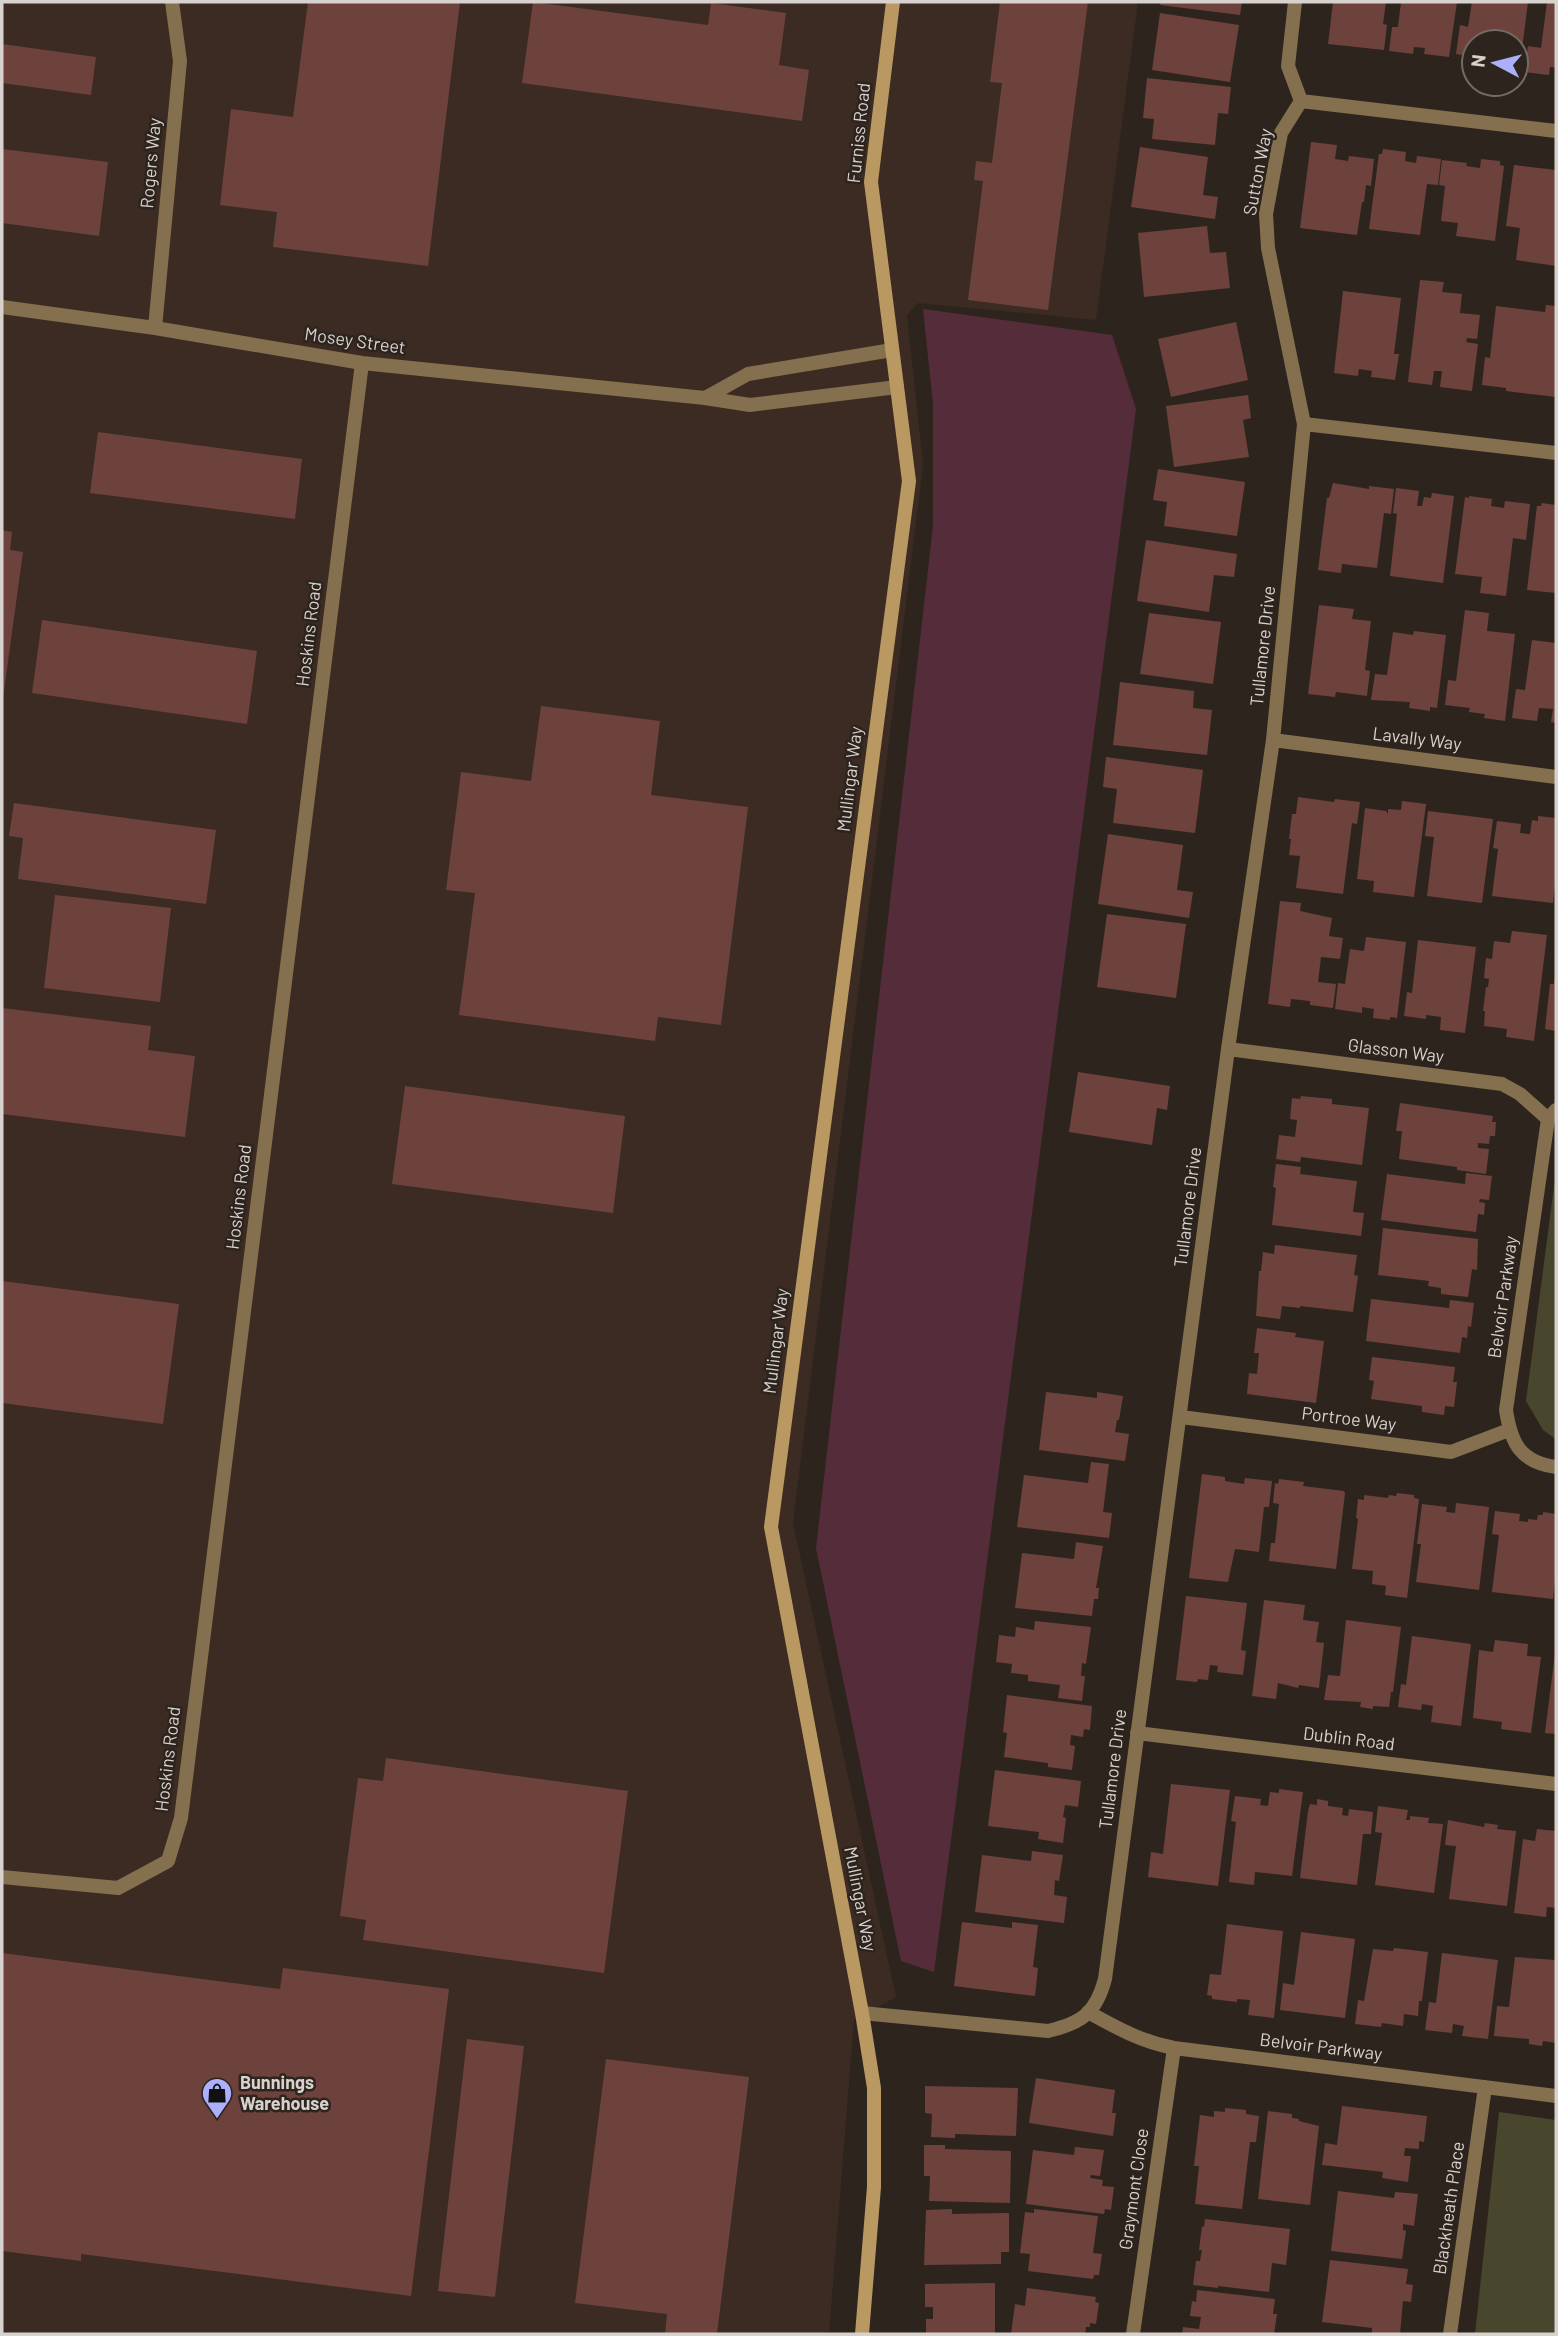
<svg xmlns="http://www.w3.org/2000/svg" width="1558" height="2336" font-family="Barlow,sans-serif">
<rect width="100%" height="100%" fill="#2e241e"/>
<!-- built -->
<path fill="#3b2b22" d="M2 2H1138L1096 320 918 303 907 315 923 465 793 1523 896 1997 854 2020 829 2334H2Z"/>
<!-- green -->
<path fill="#48472d" d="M1556 1171V1439L1543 1430 1526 1401Z
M1499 2112 1556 2120V2334H1475Z"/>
<!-- water -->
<path fill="#552d3a" d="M923 309 1112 335 1136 409 934 1972 901 1961 816 1548 933 526V404Z"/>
<!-- building -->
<path fill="#6d423d" d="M308 2H460L428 266 273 247 277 212 220 205 231 109 293 117Z
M533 2 708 25 711 3 786 13 779 65 809 70 802 121 522 83Z
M1000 2H1088L1048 310 968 300 983 181 974 180 976 161 992 163 1002 83 990 82Z
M1161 2H1242L1240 15 1160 5Z
M1333 2H1386L1383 24 1387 25 1384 50 1328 44Z
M1401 2H1457L1449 57 1424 54 1425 48 1414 47 1413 54 1389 51 1392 27H1398Z
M1472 2H1528L1520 65 1516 64V42H1474V57L1456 54 1460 25 1468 27Z
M1547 2H1556V68L1550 67 1549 75 1524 72 1528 46 1541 48Z
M1160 13 1239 25 1230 82 1152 70Z
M2 44 96 57 91 95 2 83Z
M1147 78 1231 87 1228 114 1218 113 1215 145 1152 139 1154 119 1143 118Z
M1311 142 1337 145 1335 159 1348 161 1349 156 1374 159 1371 186 1366 185 1364 202H1362L1357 235 1300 228Z
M1140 147 1208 157 1203 195 1218 197 1215 219 1131 207Z
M2 149 108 162 99 236 2 223Z
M1383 149 1406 152 1405 161 1416 163 1417 156 1441 159 1438 185 1427 184 1420 235 1369 229 1379 154H1382Z
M1481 159 1500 161V165L1504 166 1495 241 1456 236 1458 223 1441 221 1445 186 1439 185 1442 160 1467 163 1466 166 1480 168Z
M1514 165 1556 170V266L1516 260 1520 228 1506 226Z
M1207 226 1210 253 1226 252 1230 288 1144 297 1138 233Z
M1420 280 1444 282 1442 292 1462 294 1460 313 1480 315 1477 339 1467 338 1466 342 1478 344 1472 391 1440 387 1442 371H1434L1432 385 1408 382Z
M1343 291 1401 298 1394 354H1399L1395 380 1371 377 1372 371 1359 369 1358 376 1334 373Z
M1546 305 1556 306V397L1506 391V388L1482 385 1485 357 1490 358 1496 306 1545 312Z
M1236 322 1248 380 1171 397 1158 339Z
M1248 395 1251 418 1243 420 1249 457 1174 467 1166 406Z
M98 432 302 459 295 519 90 493Z
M1158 469 1245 482 1237 536 1164 526 1167 502 1153 500Z
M1333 483 1369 489V486L1394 489 1391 514 1384 513 1377 568 1342 564 1341 573 1318 570 1327 498H1329Z
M1396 488 1419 491 1417 506H1422L1424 497 1431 498 1432 493 1454 496 1443 583 1390 576 1397 514 1393 513Z
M1469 496 1492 499 1491 506 1504 508 1505 501 1530 504 1526 540 1513 538 1506 596 1480 593 1482 577 1455 574 1465 497 1469 498Z
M1542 503 1556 505V593L1527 590 1537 506H1541Z
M2 530 12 532 10 550 23 552 3 698Z
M1146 540 1237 554 1234 577 1214 575 1209 612 1137 601Z
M1319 605 1354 609 1352 619 1371 621 1365 670 1370 671 1367 696 1336 692 1335 697 1308 694Z
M1465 610 1489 613 1487 631 1515 634 1505 721 1484 718 1485 714 1469 712 1470 708 1445 705 1448 680 1456 681Z
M1149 613 1221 622 1213 684 1140 674Z
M42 620 257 651 247 724 32 693Z
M1414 631 1446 635 1437 708 1430 707V711L1409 708 1410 702 1371 700 1375 674 1387 675 1393 632 1413 635Z
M1532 640 1556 643V723L1551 722 1553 709 1539 708 1537 721 1512 718 1516 689 1525 690Z
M1120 682 1194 691 1193 708 1212 710 1207 755 1113 745Z
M541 706 660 721 651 795 748 807 721 1025 658 1017 655 1041 459 1015 475 893 446 890 461 772 531 781Z
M1106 757 1203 770 1195 833 1113 823 1117 789 1103 787Z
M1298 797 1334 802 1335 799 1360 802 1357 824 1352 823 1343 894 1296 888 1300 856 1289 855 1291 839H1289L1292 814H1296Z
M1402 801 1426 804 1414 897 1373 892 1374 881 1357 879 1365 808 1386 811 1388 814V809L1401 810Z
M14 803 216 830 206 904 18 879 23 838 9 836Z
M1428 811 1493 819 1482 903 1427 896 1434 837 1425 836Z
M1538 816 1556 818V875L1553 903 1492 896 1498 849 1493 848 1497 821 1521 824 1520 833 1530 834 1532 820 1538 821Z
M1108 834 1183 845 1177 890 1193 892 1189 918 1098 904Z
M55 895 171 908 160 1002 44 988Z
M1280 901 1301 903 1300 911 1332 918 1329 936 1343 938 1340 959 1321 957 1318 982 1336 984 1333 1008 1310 1005V1001L1291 999 1290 1007 1268 1004Z
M1107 914 1186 924 1176 998 1097 987Z
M1512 931 1547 935 1534 1041 1506 1037 1507 1029 1484 1026 1485 1011H1483L1486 987H1488L1489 979 1484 978 1486 958 1492 959 1494 941 1510 943Z
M1366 937 1406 942 1397 1018 1390 1017V1020L1373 1018 1374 1009 1362 1007V1013L1335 1009 1338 983 1345 984 1350 949 1364 951Z
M1418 940 1476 947 1465 1033 1440 1030 1441 1017 1426 1015V1019L1404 1016 1407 992 1412 993Z
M1555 976H1556V1031L1545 1029 1550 984H1554Z
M2 1008 151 1026 148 1050 195 1056 185 1137 2 1114Z
M1078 1072 1170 1086 1167 1110 1157 1108 1152 1145 1069 1132Z
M405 1086 625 1116 613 1213 392 1184Z
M1301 1096 1332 1099V1104L1369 1108 1362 1165 1301 1157 1300 1162 1276 1159 1279 1135 1295 1137 1297 1120 1290 1119 1292 1098 1300 1099Z
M1400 1103 1493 1116 1492 1122H1496L1495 1136H1490L1489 1144 1478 1143V1148L1489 1149 1486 1174 1457 1170V1167L1399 1159 1402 1131H1396Z
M1276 1164 1301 1167 1300 1174 1357 1181 1353 1212 1364 1213 1361 1236 1272 1225 1276 1188 1273 1187Z
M1466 1173 1492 1176 1489 1200 1480 1199 1479 1202 1485 1203 1484 1215 1478 1214 1476 1232 1381 1220 1387 1174 1465 1184Z
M1383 1228 1478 1239 1477 1270 1472 1269 1468 1297 1441 1294V1288L1428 1286 1429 1281 1378 1275Z
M1275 1245 1357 1255 1354 1275 1358 1276 1353 1312 1300 1306V1308L1282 1306 1280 1319 1256 1316 1259 1271H1261L1263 1252 1274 1254Z
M2 1281 179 1304 163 1424 2 1403Z
M1371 1299 1449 1308 1450 1300 1474 1303 1471 1327 1468 1326 1467 1338 1462 1337 1460 1353 1366 1341Z
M1257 1328 1296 1333 1295 1337 1324 1341 1316 1403 1247 1394 1249 1373 1257 1374 1259 1353H1254Z
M1372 1357 1455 1367 1453 1382H1457L1454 1407 1445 1406 1444 1415 1422 1412V1406L1371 1399 1374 1381 1369 1380Z
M1046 1392 1097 1398V1392L1123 1396 1119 1420H1117L1115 1432 1129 1434 1125 1461 1039 1450Z
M1091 1462 1109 1464 1103 1512 1112 1513 1109 1538 1017 1527 1024 1475 1088 1483Z
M1202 1474 1225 1477V1481L1244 1484 1245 1478 1272 1481 1269 1507H1264L1259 1552 1235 1549 1228 1582 1189 1578Z
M1279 1479 1304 1482 1303 1486 1344 1491 1345 1493 1336 1569 1269 1561 1271 1543H1275L1279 1504 1273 1503 1275 1483 1278 1484Z
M1397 1493 1414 1495V1498L1419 1499 1407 1598 1385 1595 1386 1586 1372 1584 1373 1571 1352 1569 1358 1519 1356 1518 1358 1499 1364 1500V1495L1388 1498 1389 1495 1396 1496Z
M1456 1503 1489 1507 1479 1590 1416 1582 1421 1544H1417L1422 1504 1447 1507 1446 1512 1455 1513Z
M1495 1511 1520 1514 1519 1521 1528 1522V1519L1537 1520 1538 1515H1543V1512L1556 1514V1570L1553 1599 1492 1592 1499 1535 1492 1534Z
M1076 1542 1103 1546 1096 1588H1099L1098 1599H1094L1092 1616 1015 1608 1022 1553 1074 1559Z
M1186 1596 1247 1603 1241 1650 1246 1651 1243 1675 1217 1672 1218 1666 1210 1665 1208 1680 1198 1679 1197 1682 1176 1680Z
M1264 1600 1305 1605 1303 1620 1319 1622 1316 1642 1324 1643 1319 1688 1299 1685 1298 1688 1278 1683 1276 1699 1252 1696Z
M1346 1620 1401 1627 1393 1692H1391L1389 1707 1373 1706V1709L1360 1707 1361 1702 1324 1700 1328 1675 1340 1676Z
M1035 1621 1091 1627 1086 1664 1082 1663 1081 1676H1085L1082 1701 1058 1698 1060 1685 1028 1681V1675L1011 1673 1012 1664 996 1662 999 1635 1015 1637 1016 1627 1034 1630Z
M1412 1636 1471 1644 1461 1726 1431 1722 1433 1706 1422 1704 1421 1710 1398 1707 1401 1684 1406 1685Z
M1495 1640 1528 1644 1527 1656 1541 1657 1531 1733 1501 1729 1502 1722 1473 1718 1479 1650 1493 1652Z
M1555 1653H1556V1734L1545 1733Z
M1007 1695 1092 1706 1090 1730 1084 1729 1083 1737 1071 1735 1070 1745 1075 1746 1072 1770 1048 1767V1763L1004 1757 1007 1733 1003 1732Z
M386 1758 628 1791 604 1973 363 1940 366 1920 340 1916 358 1778 383 1781Z
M995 1770 1081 1781 1078 1807 1065 1805 1063 1817 1066 1818 1063 1843 1038 1839 1039 1832 988 1826Z
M1171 1784 1230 1790 1218 1886 1148 1877 1151 1852 1163 1854Z
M1279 1789 1303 1792 1292 1876 1255 1872 1254 1885 1229 1882 1236 1822 1231 1821 1235 1796 1261 1799 1260 1805 1268 1806 1270 1792 1279 1793Z
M1317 1799 1328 1801V1806L1343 1808 1342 1815 1348 1816 1349 1809 1373 1812 1371 1834H1363L1357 1885 1300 1878 1308 1811 1310 1804 1317 1805Z
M1378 1806 1408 1810 1406 1820H1410V1816L1429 1818 1428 1823 1443 1824 1434 1893 1375 1885 1382 1833 1375 1832Z
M1448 1820 1484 1827 1485 1823 1498 1825 1497 1829 1516 1831 1507 1906 1449 1899 1456 1846 1445 1845Z
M1537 1829 1556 1831V1908L1547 1907 1546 1917 1514 1913 1523 1839 1535 1841Z
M1032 1851 1063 1855 1059 1881 1055 1880 1054 1895 1067 1897 1064 1923 975 1912 982 1855 1031 1861Z
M962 1922 1012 1928V1922L1038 1925 1033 1967 1038 1968 1035 1996 954 1986Z
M1227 1924 1283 1931 1274 2018 1248 2015 1250 2000 1237 1999V2002L1212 1999V1996L1207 1995 1210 1974 1221 1975Z
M1301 1932 1355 1939 1345 2018 1280 2010 1283 1983 1294 1985Z
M1394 1948 1428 1952 1422 2001H1419L1418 2016 1404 2014 1403 2026 1382 2023 1381 2027 1355 2024 1358 2000 1364 2001 1373 1949 1393 1951Z
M2 1953 280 1989 283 1968 449 1989 411 2296 81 2254V2261L2 2251Z
M1442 1953 1498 1960 1488 2039 1462 2036 1464 2026 1453 2024 1452 2033 1425 2030 1429 2002 1436 2003Z
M1515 1957 1556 1960V2043L1543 2041 1542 2046 1529 2044V2039L1494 2036 1497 2006 1509 2007Z
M467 2039 524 2046 495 2297 438 2291Z
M606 2059 749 2077 717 2334H665L667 2314 575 2303Z
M1036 2078 1115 2090 1112 2113H1116L1113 2136 1029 2123Z
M925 2086 1018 2088 1016 2136 955 2134V2138L931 2137 932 2114 925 2113Z
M1342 2106 1427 2116 1424 2142 1419 2141V2149L1405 2148 1404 2156H1411L1408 2182 1382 2178 1383 2172 1322 2165 1325 2143 1337 2145Z
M1225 2108 1246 2110V2114L1259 2116 1256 2142H1250L1242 2209 1195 2204 1199 2166H1194L1200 2115 1214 2117V2111L1225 2112Z
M1268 2111 1292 2114V2118L1299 2119V2121L1319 2126 1310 2205 1258 2199Z
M924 2145H945V2149L1011 2151 1010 2203 929 2201 930 2176H924Z
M1075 2147 1104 2150 1100 2176 1091 2175 1090 2178 1103 2180 1102 2186 1114 2187 1111 2210 1105 2209 1104 2214 1026 2204 1033 2150 1074 2155Z
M1338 2191 1394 2198 1395 2192 1418 2194 1414 2226 1403 2224V2230L1406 2231 1402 2259 1331 2251Z
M952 2209V2214L1009 2213V2252H1001V2264L924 2265 926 2210Z
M1034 2209 1098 2216 1093 2253 1102 2254 1099 2275H1094L1093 2279 1028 2271 1030 2254 1020 2253 1025 2212 1034 2213Z
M1205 2219 1290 2229 1286 2265 1272 2263 1269 2292 1218 2286V2288L1193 2285 1196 2261H1200L1202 2250H1199L1202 2226 1204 2227Z
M1330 2260 1408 2269 1406 2284 1413 2285 1411 2302 1403 2301 1400 2334H1372V2328L1322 2322Z
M995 2283V2334H926V2319H933V2307H925V2284Z
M1027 2288 1096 2297 1095 2302 1099 2303 1096 2324 1090 2323V2327H1086L1085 2334H1011L1015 2304 1025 2306Z
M1197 2290 1275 2299 1273 2314H1277L1274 2334H1182L1183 2327 1199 2329 1201 2317 1190 2316 1192 2301 1196 2302Z"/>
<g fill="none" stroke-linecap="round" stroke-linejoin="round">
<!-- street -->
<path stroke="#846f4e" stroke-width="14" d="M1295 2 1288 66 1301 101
M2 307 155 328 362 363 705 398 750 405 897 387
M155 328 180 61 172 2
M705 398 748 374 892 350
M1304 424 1268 248 1266 214 1281 133 1301 101 1556 131
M1273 740 1556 777
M1228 1049 1502 1084 1520 1094 1548 1119
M1556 1110 1548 1119 1506 1410C1511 1443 1520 1462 1556 1467
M1181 1417 1451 1452 1509 1430
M1137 1733 1556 1784
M2 1877 118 1888 168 1861 181 1818 362 363
M1088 2012C1117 2028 1142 2042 1174 2048L1556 2096
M862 2013 1048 2031C1082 2023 1096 2013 1105 1979L1228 1049 1273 740 1304 424 1556 453
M1133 2334 1174 2048
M1450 2334 1485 2087"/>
<!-- secondary -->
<path stroke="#ba9862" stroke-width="14" d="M862 2334 874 2187V2088L862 2013 771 1527 909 481 871 182 893 2"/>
</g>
<!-- icons -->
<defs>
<g id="shop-pin" transform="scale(1.575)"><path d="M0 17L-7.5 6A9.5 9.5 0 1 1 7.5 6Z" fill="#acaffb" stroke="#2e241e"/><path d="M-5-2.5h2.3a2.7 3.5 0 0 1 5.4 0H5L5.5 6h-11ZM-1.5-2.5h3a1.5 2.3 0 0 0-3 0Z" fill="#111"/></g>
</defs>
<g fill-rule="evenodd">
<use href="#shop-pin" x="217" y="2093"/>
</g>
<g text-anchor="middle" stroke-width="5" stroke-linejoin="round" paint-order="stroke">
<!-- street labels -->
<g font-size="18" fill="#d8d2ce" stroke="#2e241e">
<text transform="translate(859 133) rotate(-84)" y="6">Furniss Road</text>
<text transform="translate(151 163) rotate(-85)" y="6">Rogers Way</text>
<text transform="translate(1258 172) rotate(-79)" y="6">Sutton Way</text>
<text transform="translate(355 341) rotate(8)" y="6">Mosey Street</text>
<text transform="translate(309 634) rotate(-83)" y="6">Hoskins Road</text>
<text transform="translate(1263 646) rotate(-84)" y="6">Tullamore Drive</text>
<text transform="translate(1417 739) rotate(7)" y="6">Lavally Way</text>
<text transform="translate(850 779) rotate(-83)" y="6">Mullingar Way</text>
<text transform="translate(1396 1051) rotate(7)" y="6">Glasson Way</text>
<text transform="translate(239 1197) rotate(-83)" y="6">Hoskins Road</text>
<text transform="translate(1188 1207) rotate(-83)" y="6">Tullamore Drive</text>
<text transform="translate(1503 1297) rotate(-82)" y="6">Belvoir Parkway</text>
<text transform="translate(776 1341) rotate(-83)" y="6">Mullingar Way</text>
<text transform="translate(1349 1419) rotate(7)" y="6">Portroe Way</text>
<text transform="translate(1349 1739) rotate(7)" y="6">Dublin Road</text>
<text transform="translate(168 1759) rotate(-83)" y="6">Hoskins Road</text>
<text transform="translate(1113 1769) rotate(-83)" y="6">Tullamore Drive</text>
<text transform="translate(860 1899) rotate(79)" y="6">Mullingar Way</text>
<text transform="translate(1321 2047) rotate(7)" y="6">Belvoir Parkway</text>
<text transform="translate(1134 2189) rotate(-82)" y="6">Graymont Close</text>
<text transform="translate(1449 2208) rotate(-82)" y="6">Blackheath Place</text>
</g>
<!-- poi labels -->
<g font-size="18" font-weight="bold" fill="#d8d2ce" stroke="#2e241e" text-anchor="start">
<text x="240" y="2089">Bunnings<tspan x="240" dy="21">Warehouse</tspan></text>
</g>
</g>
<!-- border -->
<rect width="1558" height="2336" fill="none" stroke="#d8d2ce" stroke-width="7"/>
<!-- north arrow -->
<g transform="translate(1495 63) rotate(277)"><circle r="33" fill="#2e241e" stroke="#726a64" stroke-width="2"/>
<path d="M0-5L12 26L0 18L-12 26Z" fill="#acaffb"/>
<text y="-10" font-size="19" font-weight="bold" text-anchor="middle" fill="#d8d2ce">N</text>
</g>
</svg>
